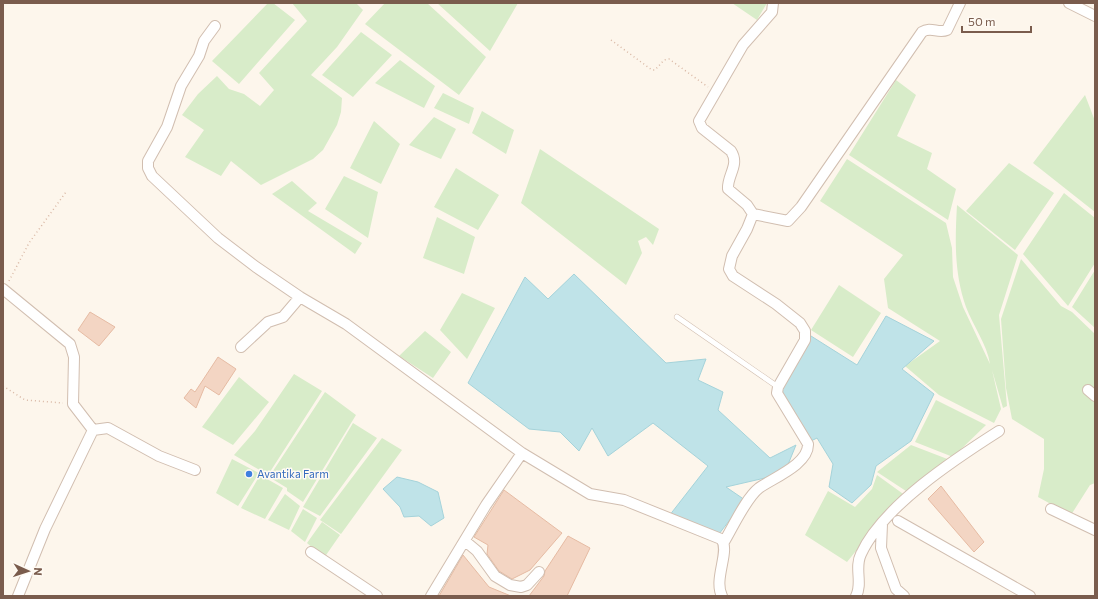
<svg xmlns="http://www.w3.org/2000/svg" width="1098" height="599" font-family="Commissioner,sans-serif">
<rect width="100%" height="100%" fill="#fdf6ec"/>
<!-- green -->
<path fill="#d8ecc9" d="M268 3H273L295 20 239 84 212 61Z
M292 3H356L363 10 337 47 311 75 342 98 341 112 337 125 323 150 313 159 261 185 231 161 221 176 185 157 204 130 182 115 198 94 217 76 229 89 244 94 260 106 274 90 259 73 307 21Z
M385 3H427L486 57 459 95 365 24Z
M437 3H518L490 51Z
M732 3H767L757 20Z
M361 32 392 55 353 97 322 75Z
M400 60 435 86 424 108 375 83Z
M896 80 916 95 897 136 932 153 927 169 956 189 948 220 849 155Z
M443 93 474 108 469 124 434 108Z
M1085 95 1095 121V212L1033 163Z
M482 111 514 130 506 154 472 133Z
M434 117 456 129 441 159 409 145Z
M374 121 400 144 381 184 350 168Z
M540 149 659 229 653 245 646 237 638 241 642 253 626 285 521 203Z
M847 159 946 223 952 248 953 277 963 307 990 364C987 344 973 326 966 307 954 273 955 240 957 205L1018 255 999 315 1007 406 1003 408 992 370 1001 409 994 423 939 395 905 366 940 341 888 308 884 279 903 255 820 201Z
M1009 163 1054 193 1015 250 966 211Z
M456 168 499 195 478 230 434 207Z
M344 176 378 192 368 238 325 209Z
M292 181 317 203 308 211 362 243 355 254 272 194Z
M1064 193 1095 218V263L1068 306 1023 254Z
M437 217 475 237 464 274 423 258Z
M1021 259 1061 306 1072 312 1095 334V483L1090 485 1071 515 1038 497 1044 469V439L1012 419 1006 388 1001 319Z
M1095 270V328L1072 307Z
M839 285 881 313 853 357 811 330Z
M462 293 495 308 467 359 440 330Z
M425 331 451 352 433 378 399 356Z
M294 374 322 391 268 475 234 455 255 431Z
M239 377 269 402 233 445 202 427Z
M325 392 356 415 303 502 287 491V488L269 477Z
M936 400 986 425 953 457 915 442Z
M353 423 377 438 320 516 303 507Z
M382 438 402 450 341 534 320 520Z
M911 445 950 460 909 493 877 472Z
M232 459 259 473 238 506 216 493Z
M260 475 283 488 265 519 241 508Z
M877 475 906 496 872 531 847 562 805 535 828 491 855 507 872 489Z
M285 494 300 506 289 530 268 520Z
M303 509 317 518 305 542 291 531Z
M322 522 340 535 324 558 307 543Z"/>
<!-- water -->
<path fill="#bfe3e8" stroke="#a5d3da" d="M574 274 666 363 706 359 698 380 723 392 718 410 770 458 796 445 787 467 765 478 726 487 745 500 719 534 669 516 708 466 653 423 608 456 592 428 579 451 560 432 529 429 468 383 525 277 548 299Z
M886 316 934 341 902 369 934 394 911 441 876 466 871 485 852 503 829 487 833 464 817 438 809 442 777 394 811 336 857 365Z
M397 477 418 482 438 492 444 518 431 526 419 516 404 517 400 507 383 489Z"/>
<!-- building -->
<path fill="#f3d5c3" stroke="#e6bba3" d="M90 312 115 327 99 346 78 330Z
M218 357 236 369 219 395 205 386 196 408 184 398 191 389 195 392Z
M941 486 984 542 974 552 928 499Z
M504 490 562 533 530 570 512 579 499 571 487 554 488 545 474 537Z
M568 536 590 548 567 596H529L544 576 545 571Z
M463 555 489 587 511 596H439Z"/>
<g fill="none" stroke-linecap="round" stroke-linejoin="round">
<!-- lane casing -->
<g stroke="#d1beb0" stroke-width="6">
<path id="lane" d="M677 317 778 387"/>
</g>
<!-- street casing -->
<g stroke="#d1beb0" stroke-width="12">
<path id="street" d="M1069 3 1095 16
M215 26 204 41 199 56 181 86 167 127 148 161V168L152 176 218 238 256 267 300 297 346 324 522 453 590 494 624 500 721 539C731 550 713 579 722 596
M753 214 747 205 728 189C727 175 740 165 731 151L702 128 699 121 743 45 772 12 773 3
M3 289 70 344 74 357 73 404 93 430 45 529 18 596
M241 347 268 322 283 317 300 297
M1088 390 1095 396
M93 430 108 428 159 456 195 470
M1051 509 1095 530
M898 521 1030 596
M882 524 881 548 896 589 904 596
M465 541 477 551 495 576 510 585 521 587 527 585 539 572
M724 542C733 527 746 498 759 488 773 478 809 464 808 444L777 393 778 387 805 340V331L800 323 776 304 733 276 729 269 732 256 747 229 753 214 788 221 801 207 922 32C931 26 938 34 947 30L960 3
M311 552 377 596
M431 596 486 505 522 453
M856 596C863 583 854 568 861 554 883 506 955 459 999 431"/>
</g>
<!-- path -->
<path stroke="#d9b8a5" stroke-width="1.5" stroke-dasharray="1 3" stroke-linecap="butt" d="M611 40 652 70H655L664 60 669 59 708 87
M9 281 29 243 66 192
M3 386 25 400 63 403"/>
<!-- lane -->
<use href="#lane" stroke="#fff" stroke-width="5"/>
<!-- street -->
<use href="#street" stroke="#fff" stroke-width="10"/>
</g>
<!-- markers -->
<circle fill="#3f7fe0" stroke="#fffaf3" stroke-width="1.5" cx="249" cy="474" r="4"/>
<g text-anchor="middle" stroke-width="3" stroke-linejoin="round" paint-order="stroke">
<!-- shop labels -->
<g font-size="11" fill="#366cbe" stroke="#fffaf3" text-anchor="start">
<text x="257" y="478">Avantika Farm</text>
</g>
</g>
<!-- border -->
<rect width="1098" height="599" fill="none" stroke="#7a5c4d" stroke-width="8"/>
<!-- north arrow -->
<g transform="translate(28 571) rotate(93)" stroke="#fffaf3" stroke-width="3" paint-order="stroke">
<path d="M0-3L7 15L0 10L-7 15Z" fill="#7a5c4d"/>
<text y="-6" font-size="11" font-weight="bold" text-anchor="middle" fill="#7a5c4d">N</text>
</g>
<!-- scale -->
<path d="M962 26v6h69v-6" fill="none" stroke="#7a5c4d" stroke-width="2"/>
<text x="968" y="26" font-size="12" fill="#7a5c4d" stroke="#fffaf3" stroke-width="3" paint-order="stroke">50 m</text>
</svg>
